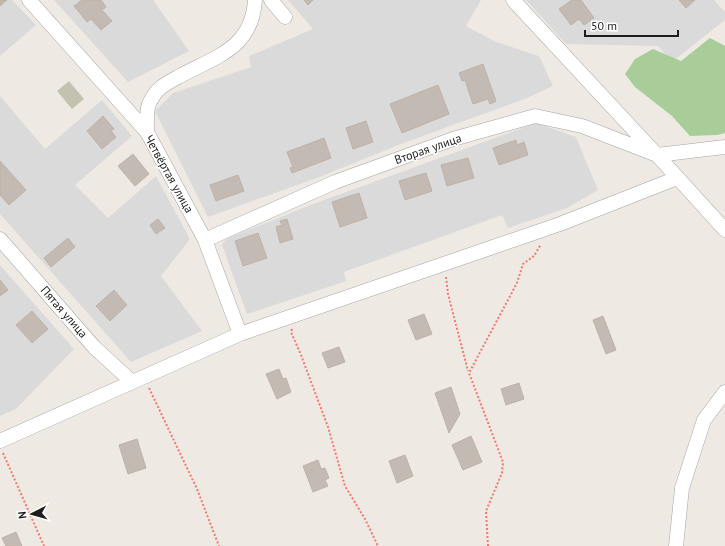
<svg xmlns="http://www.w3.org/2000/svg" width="725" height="546" font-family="'PT Sans',sans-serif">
<rect width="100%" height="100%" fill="#eeeae3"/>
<!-- residential -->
<path fill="#dbdada" d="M0 0H12L36 25 0 56Z
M54 0H153L189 51 128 82Z
M288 0H481L466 26 494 41 539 56 553 86 527 98 401 144 322 176 208 217 155 111 173 93 251 67 249 56 313 29Z
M526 0H714L725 12V20L672 62 658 46 566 44Z
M0 96 45 149 102 100 132 136 75 185 108 218 156 176 190 239 161 276 202 331 131 362 0 214Z
M536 123 576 137 598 190 567 208 508 228 502 215 344 272 346 281 247 314 222 245 226 239 313 204Z
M0 265 74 349 16 409 0 416Z"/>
<!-- construction -->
<path fill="#c2c2af" d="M69 81 84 99 72 109 57 91Z"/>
<!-- forest -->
<path fill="#a9cd99" d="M710 38 725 46V133L717 135 690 136 672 116 635 87 625 74 635 59 653 49 681 61Z"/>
<!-- building -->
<path fill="#c3bab3" stroke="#bfb1a6" d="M0 0H7L0 6Z
M82 0H101L106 7 102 10 112 21 101 30 91 19 87 22 74 6Z
M304 0H313L308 5Z
M572 0H581L594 18 584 25 579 19 571 25 559 9Z
M679 0H695L686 8Z
M483 64 496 101 490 104 488 99 473 104 465 80 462 81 459 73Z
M438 85 449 114 402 133 390 104Z
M103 116 114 129 111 131 116 137 102 149 87 131Z
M366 121 373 142 353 149 346 128Z
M324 138 331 158 292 173 290 168 293 167 287 152Z
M516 140 517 145 524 142 528 155 499 165 493 148Z
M133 154 149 174 135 186 118 166Z
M468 158 474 178 447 186 441 165Z
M0 161 26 190 9 205 0 195Z
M426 173 432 191 405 200 399 181Z
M238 175 244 191 216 201 210 185Z
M359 193 367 218 340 227 332 202Z
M158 219 165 228 156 234 150 225Z
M287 219 293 239 280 243 276 227 282 225 280 221Z
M258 233 267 258 243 266 235 241Z
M68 238 75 247 51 267 44 258Z
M0 280 8 290 0 296Z
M114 290 127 305 110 321 96 306Z
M32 311 48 329 32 343 16 325Z
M424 314 432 334 416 340 408 320Z
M603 316 616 350 606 354 593 320Z
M339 347 345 362 328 368 322 353Z
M279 369 283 379 286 378 291 392 277 399 266 374Z
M519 383 524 399 506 405 501 389Z
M451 387 460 414 449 433 435 393Z
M471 436 482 462 463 470 452 445Z
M137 439 146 468 128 474 119 445Z
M405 455 413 476 397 483 389 461Z
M318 460 321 469 325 468 329 478 325 480 328 486 313 492 303 466Z
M16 532 22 546H6L2 538Z"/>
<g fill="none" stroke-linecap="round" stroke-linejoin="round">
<!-- minor casing -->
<g stroke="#a4a4a4" stroke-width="15">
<path id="minor" d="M29 0 147 132 205 240 240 334
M271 0 285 17
M513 0 657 155 725 230
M147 132C147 124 146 112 149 104 156 88 165 84 180 76 217 56 252 48 255 0
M0 239 94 347 132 382
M205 240 335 182 453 139 535 116 582 126 657 155 725 147
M0 441 240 334 560 224 677 178
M676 546 682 488 704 420 725 392"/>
</g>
<!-- path -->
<path stroke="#f7776c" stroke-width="2" stroke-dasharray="2 2" stroke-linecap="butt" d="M446 277 448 294 468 371
M292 329 291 332 301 355 328 427 345 486 365 519 378 546
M149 388 197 489 219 546
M3 453 44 546
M488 546 486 511 502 473 503 462 469 373 517 283 523 264 534 256 541 244"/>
<!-- minor -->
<use href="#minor" stroke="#fff" stroke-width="14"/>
</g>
<g text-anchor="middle" stroke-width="3" stroke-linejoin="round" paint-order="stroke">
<!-- street labels -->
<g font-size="12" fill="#1d1d1d" stroke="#fff">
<text transform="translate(428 149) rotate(-19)" y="4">Вторая улица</text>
<text transform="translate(169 174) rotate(61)" y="4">Четвёртая улица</text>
<text transform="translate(64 312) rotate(49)" y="4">Пятая улица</text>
</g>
</g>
<!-- north arrow -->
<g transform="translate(32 514) rotate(264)" stroke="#ffffff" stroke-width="3" paint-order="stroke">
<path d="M0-3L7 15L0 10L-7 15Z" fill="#1d1d1d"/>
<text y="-6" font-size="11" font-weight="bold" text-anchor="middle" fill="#1d1d1d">N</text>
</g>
<!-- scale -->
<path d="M585 30v6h93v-6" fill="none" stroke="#1d1d1d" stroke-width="2"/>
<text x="591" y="30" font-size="12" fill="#1d1d1d" stroke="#ffffff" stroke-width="3" paint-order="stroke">50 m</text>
</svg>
